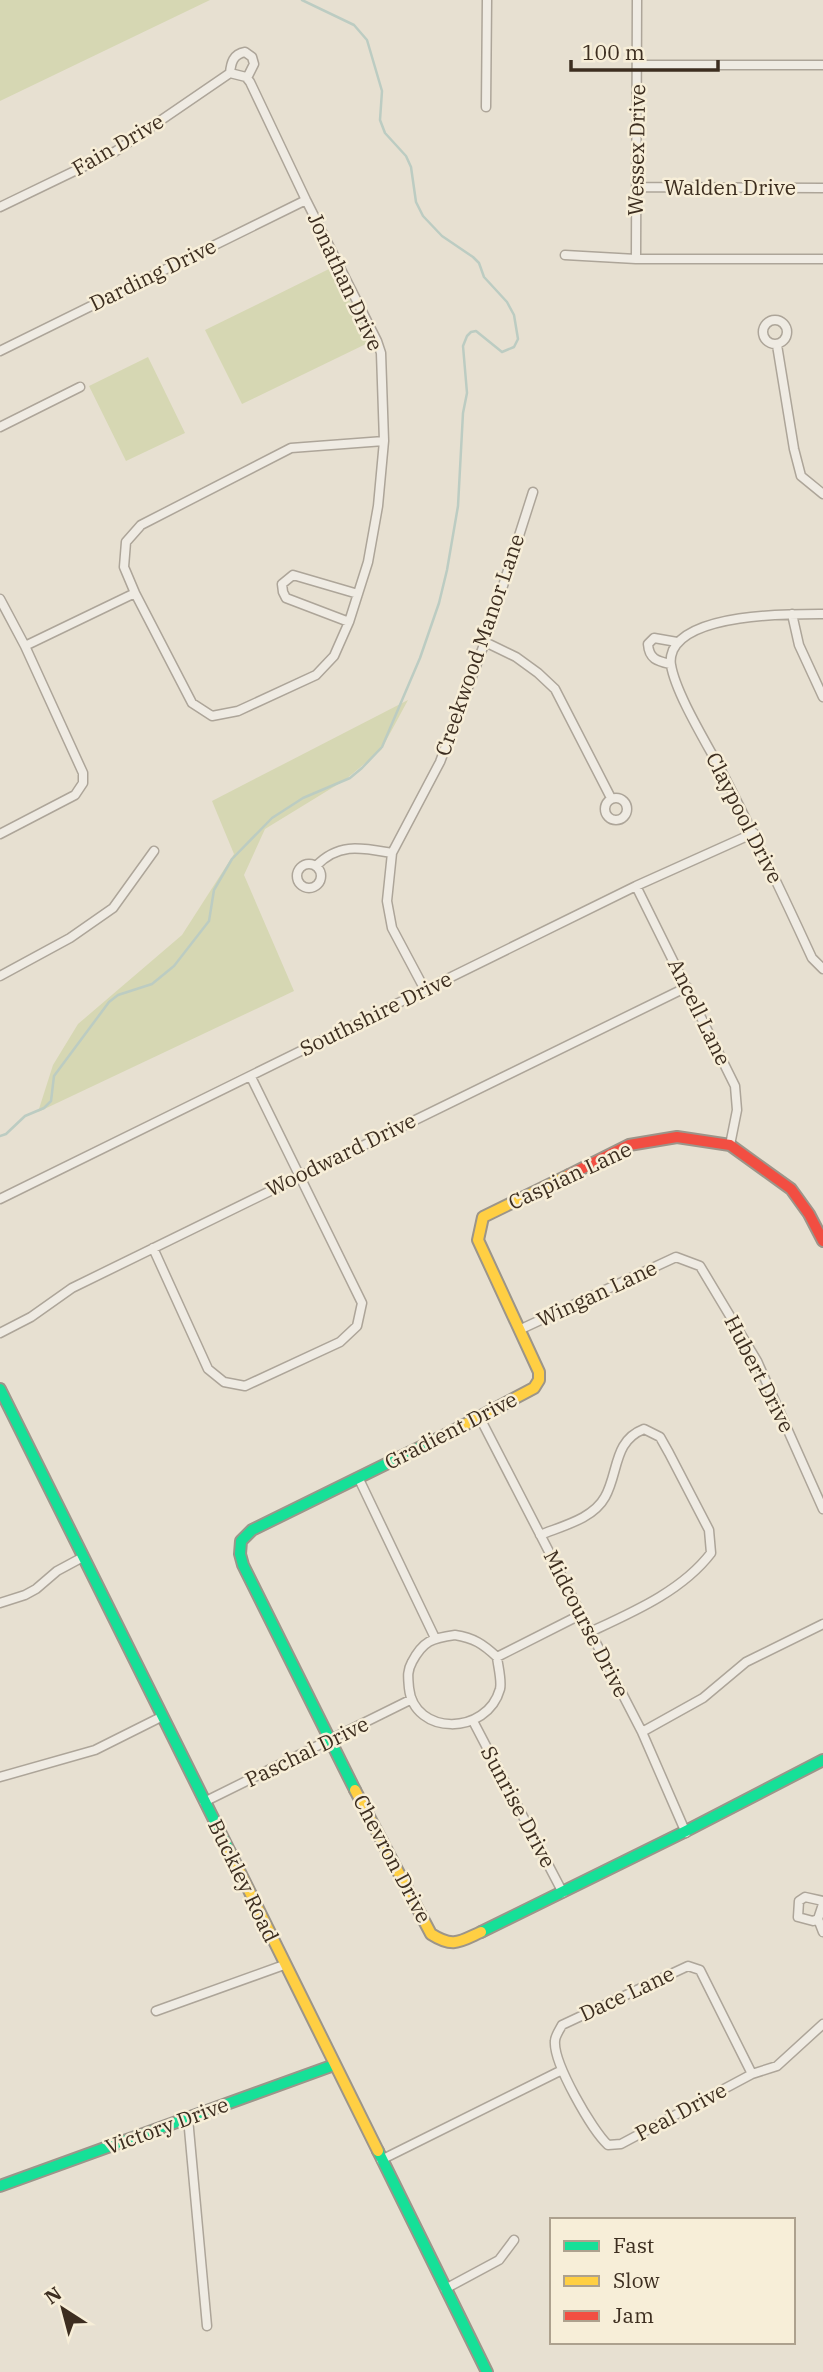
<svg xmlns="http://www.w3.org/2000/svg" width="823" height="2372" font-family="'IBM Plex Serif',serif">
<rect width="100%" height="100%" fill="#e7e0d1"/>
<!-- green -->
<path fill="#d6d7b3" d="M0 0H210L0 101Z
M333 267 370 342 242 404 205 330Z
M148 357 185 433 126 461 89 386Z
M408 700 381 750 345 780 265 829 244 875 294 991 38 1112 53 1065 78 1024 182 935 234 854 212 801Z"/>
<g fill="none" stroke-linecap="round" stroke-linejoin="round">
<!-- stream -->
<path stroke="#bcccc2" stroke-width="2.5" d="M0 1136 6 1134 25 1116 44 1108 51 1101 54 1076 109 1002 118 995 152 984 174 966 209 921 214 890 232 859 272 818 303 798 350 778 362 768 382 747 420 658 439 603 447 570 458 506 463 413 467 393 463 346 467 336 471 332 476 331 502 352 514 347 518 339 514 315 507 302 484 277 479 263 473 257 442 236 423 216 416 202 411 167 406 156 385 133 380 120 382 91 367 40 354 25 302 0"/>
<!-- street casing -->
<g stroke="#ada599" stroke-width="11">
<path id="street" d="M638 65H823
M230 73 246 77 250 82 306 200 377 341 381 353 384 441 378 506 368 562 349 622 334 656 316 675 238 711 212 716 192 703 135 593 124 567 126 542 141 525 291 448 384 441
M230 73C231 63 233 54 245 52L252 57 254 64 247 78
M486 107 487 0
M638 187 823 188
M0 207 116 151 230 73
M565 255 636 259H823
M636 259 637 0
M763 332a12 12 0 1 1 24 0a12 12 0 1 1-24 0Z
M777 345 794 449 801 476 823 494
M0 351 306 200
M0 427 80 387
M0 599 25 646 83 773V783L75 795 0 834
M792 614 799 645 823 697
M823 614C788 614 691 613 673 650 671 655 670 660 671 665 676 695 709 747 724 776 755 836 784 897 812 958L823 969
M349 622 286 598 283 592 282 584 293 575 358 594
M485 642 516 657 538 673 555 689 611 798
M25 646 135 593
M670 664C657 661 649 659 648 644L654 638 677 642
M605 809a11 11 0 1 1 22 0a11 11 0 1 1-22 0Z
M297 876a12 12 0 1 1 24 0a12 12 0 1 1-24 0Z
M316 866C339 842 362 848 392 853
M636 886 735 1086 737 1110 730 1145
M0 976 70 938 113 908 154 851
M425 990 392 928 387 901 392 853 440 762 485 642 533 492
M0 1199 636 886 754 833
M153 1248 208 1369 224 1382 245 1386 340 1342 357 1326 362 1303 251 1077
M519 1330 676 1257 700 1266 757 1361 823 1509
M0 1333 31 1317 72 1288 687 987
M480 1418 642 1732 686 1833
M358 1477 435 1638
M540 1535C562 1526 593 1519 605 1497 619 1472 613 1441 644 1429L660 1437 669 1453 709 1530 711 1553C682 1591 633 1612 590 1632
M0 1603 25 1595 36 1589 57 1571 83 1557
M455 1635C474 1638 483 1644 497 1657 498 1666 502 1681 500 1689 487 1736 414 1736 409 1688 408 1677 407 1671 412 1662 423 1641 432 1638 455 1635Z
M497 1657 580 1615
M473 1721 563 1893
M642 1732 703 1698 746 1662 823 1624
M0 1777 95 1750 161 1717
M204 1802 410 1700
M823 1904 818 1919 823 1932
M818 1919 813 1921 798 1917 799 1901 805 1897 823 1901
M156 2011 284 1965
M752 2074 700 1970 688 1966 562 2025C560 2029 555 2036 555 2041 553 2063 592 2130 608 2145L621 2144 752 2074 777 2066 823 2024
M188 2118 207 2326
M381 2160 562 2070
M445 2289 499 2260 514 2240"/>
</g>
<!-- fast casing -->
<g stroke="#9c958a" stroke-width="14">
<path id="fast" d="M0 1389 230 1852
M355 1790 243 1565 240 1554 241 1541 252 1530 449 1433
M481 1932 686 1831 823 1760
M378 2151 487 2372
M0 2186 334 2065"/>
</g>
<!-- slow casing -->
<g stroke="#9c958a" stroke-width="14">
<path id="slow" d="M449 1433 534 1388 539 1380V1372L478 1240 483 1217 569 1175
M355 1790 431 1934C453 1948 459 1942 481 1932
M230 1852 378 2151"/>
</g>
<!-- jam casing -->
<g stroke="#9c958a" stroke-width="14">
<path id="jam" d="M569 1175 629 1145 677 1137 730 1145 791 1189 809 1214 823 1241"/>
</g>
<!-- street -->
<use href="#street" stroke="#efebe3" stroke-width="8"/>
<!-- fast -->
<use href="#fast" stroke="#16e098" stroke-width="10"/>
<!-- slow -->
<use href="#slow" stroke="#ffcf43" stroke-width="10"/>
<!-- jam -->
<use href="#jam" stroke="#f24e42" stroke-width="10"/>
</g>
<g text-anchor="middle" stroke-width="5" stroke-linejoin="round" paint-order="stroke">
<!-- street labels -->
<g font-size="21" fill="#3d2e20" stroke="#f7eed8">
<text transform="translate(118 145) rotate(-30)" y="7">Fain Drive</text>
<text transform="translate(637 150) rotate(-89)" y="7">Wessex Drive</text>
<text x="730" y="195">Walden Drive</text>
<text transform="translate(153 275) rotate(-26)" y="7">Darding Drive</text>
<text transform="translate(345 282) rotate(65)" y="7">Jonathan Drive</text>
<text transform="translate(480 645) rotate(-71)" y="7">Creekwood Manor Lane</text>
<text transform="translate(744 818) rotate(63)" y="7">Claypool Drive</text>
<text transform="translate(699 1012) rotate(64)" y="7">Ancell Lane</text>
<text transform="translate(376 1014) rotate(-26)" y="7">Southshire Drive</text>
<text transform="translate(341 1155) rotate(-26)" y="7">Woodward Drive</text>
<text transform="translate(570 1176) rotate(-25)" y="7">Caspian Lane</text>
<text transform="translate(597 1294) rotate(-25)" y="7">Wingan Lane</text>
<text transform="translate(759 1374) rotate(63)" y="7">Hubert Drive</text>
<text transform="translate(451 1431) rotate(-27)" y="7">Gradient Drive</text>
<text transform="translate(586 1624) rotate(63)" y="7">Midcourse Drive</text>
<text transform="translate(307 1752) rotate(-26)" y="7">Paschal Drive</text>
<text transform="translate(518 1807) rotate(62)" y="7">Sunrise Drive</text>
<text transform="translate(392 1859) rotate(62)" y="7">Chevron Drive</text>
<text transform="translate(243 1881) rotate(64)" y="7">Buckley Road</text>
<text transform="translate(627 1994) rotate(-25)" y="7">Dace Lane</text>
<text transform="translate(681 2112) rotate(-28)" y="7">Peal Drive</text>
<text transform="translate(167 2126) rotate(-20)" y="7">Victory Drive</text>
</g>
</g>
<!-- legend -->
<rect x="550" y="2218" width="245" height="126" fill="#f7eed8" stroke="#ada18e" stroke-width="2"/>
<rect x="564" y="2241" width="35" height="10" fill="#16e098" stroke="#ada18e" stroke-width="2"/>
<text x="613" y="2253" font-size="21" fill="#3d2e20">Fast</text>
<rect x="564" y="2276" width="35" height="10" fill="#ffcf43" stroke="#ada18e" stroke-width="2"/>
<text x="613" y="2288" font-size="21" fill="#3d2e20">Slow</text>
<rect x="564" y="2311" width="35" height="10" fill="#f24e42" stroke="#ada18e" stroke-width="2"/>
<text x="613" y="2323" font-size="21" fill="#3d2e20">Jam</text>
<!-- north arrow -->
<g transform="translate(63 2309) rotate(324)" stroke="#f7eed8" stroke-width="5" paint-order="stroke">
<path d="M0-5L12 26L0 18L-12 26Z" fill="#3d2e20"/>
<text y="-10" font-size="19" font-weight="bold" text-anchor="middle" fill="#3d2e20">N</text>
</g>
<!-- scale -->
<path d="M571 60v10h147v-10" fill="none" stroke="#3d2e20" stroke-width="3.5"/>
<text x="582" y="60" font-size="21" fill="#3d2e20" stroke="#f7eed8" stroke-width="5" paint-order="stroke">100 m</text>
</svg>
